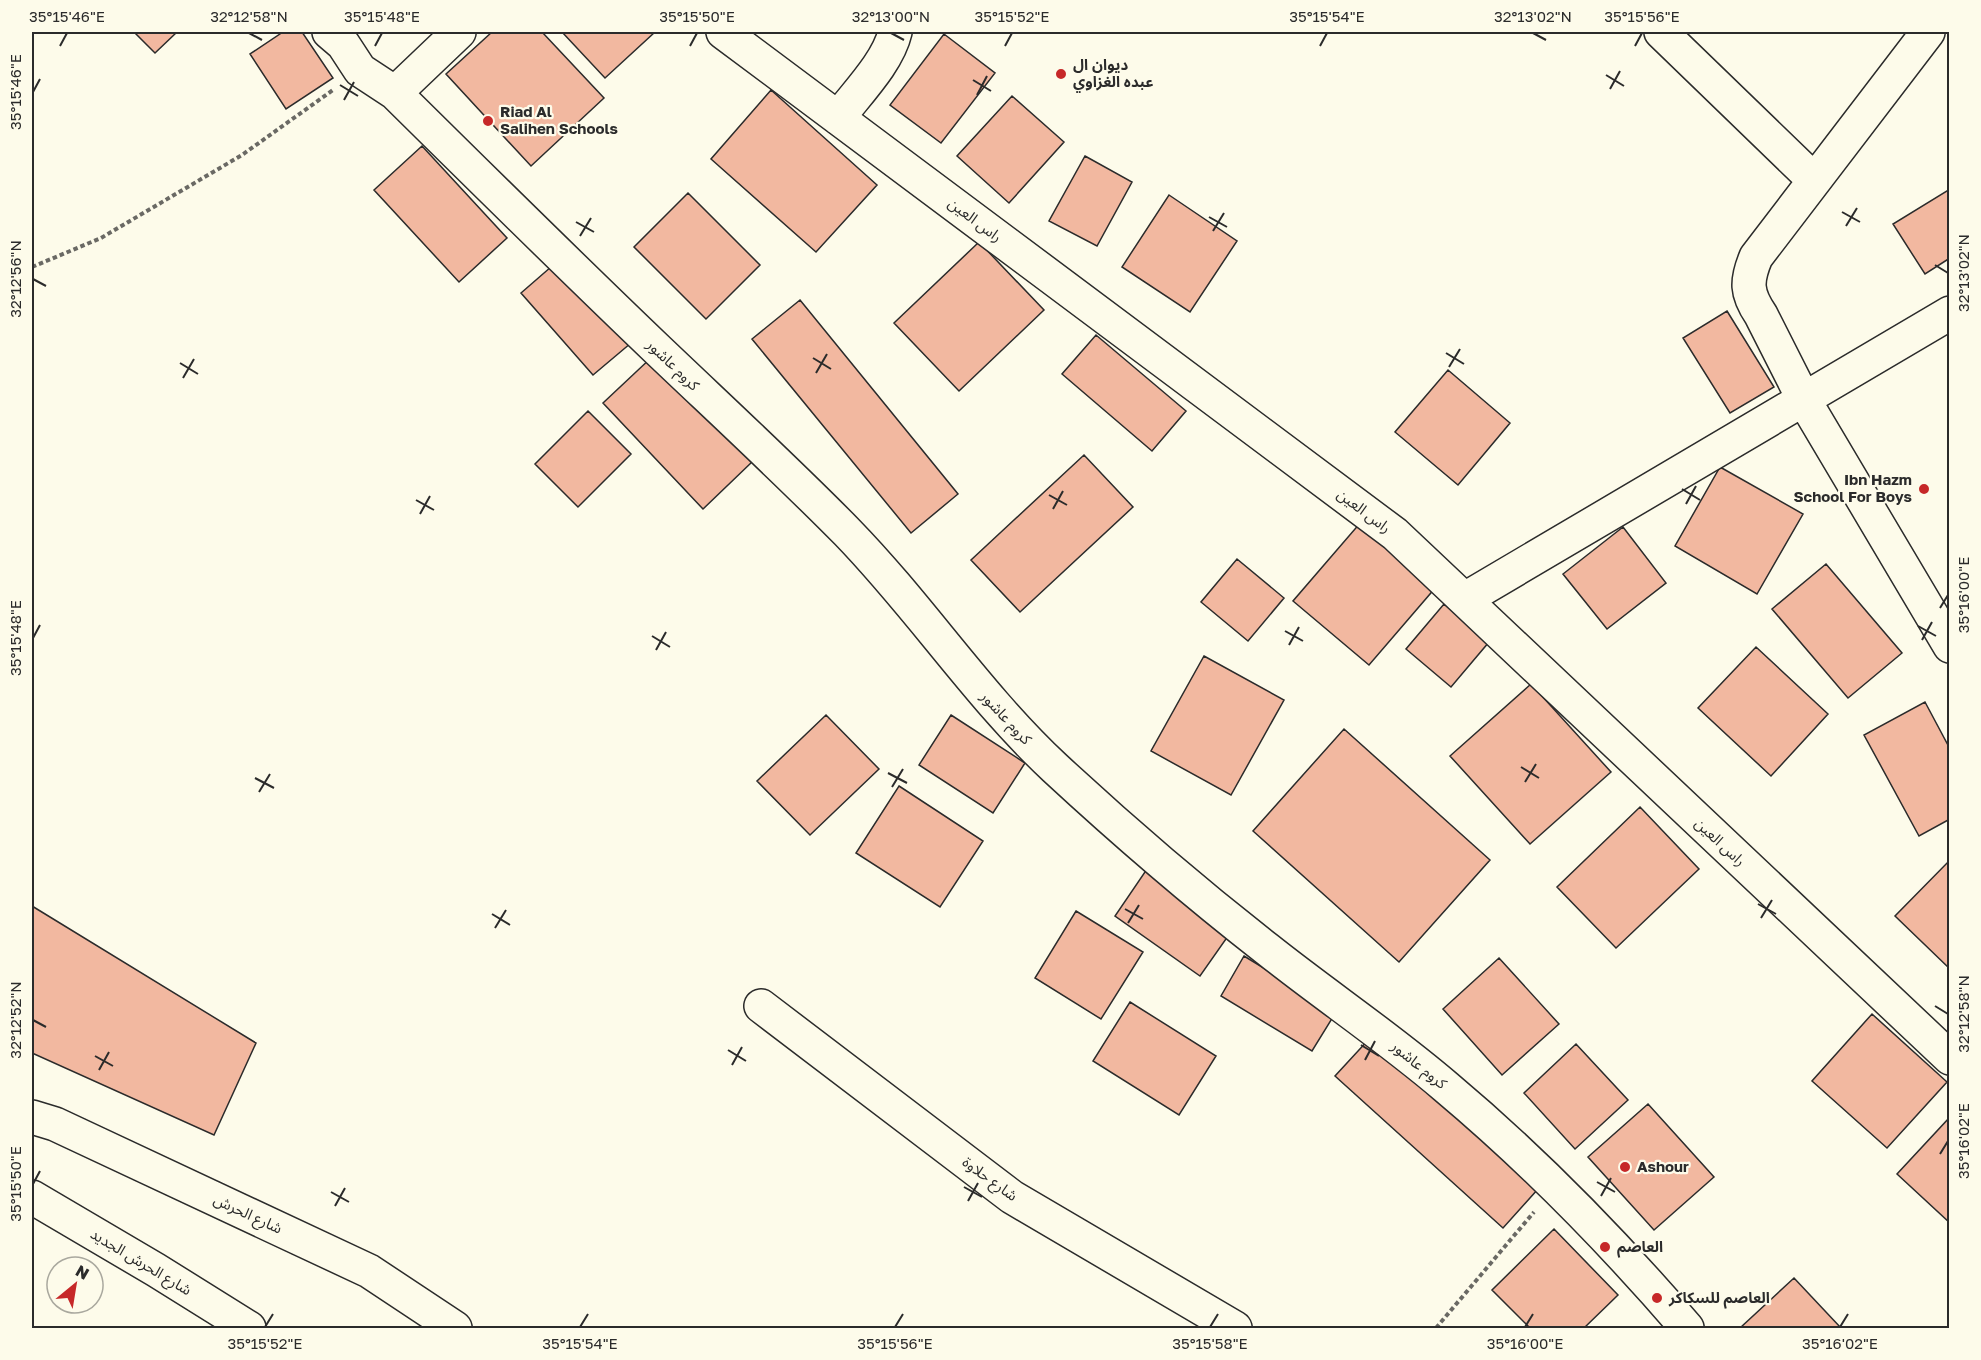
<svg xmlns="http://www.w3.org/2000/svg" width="1981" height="1360" font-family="'Golos Text','Noto Sans Arabic',sans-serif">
<rect width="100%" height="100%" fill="#fdfbea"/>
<!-- building -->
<path fill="#f2b8a0" stroke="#2b2b2b" stroke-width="1.5" d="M134 32H177L155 53Z
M283 32H302L333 78 286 109 250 54Z
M492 32H542L604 98 531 166 446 74Z
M562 32H655L605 78Z
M944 34 995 73 941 143 890 105Z
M771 90 877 185 816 252 711 159Z
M1012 96 1064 142 1009 203 957 156Z
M422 146 507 238 459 282 374 190Z
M1085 156 1132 182 1097 246 1049 221Z
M1950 189V258L1925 274 1893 224Z
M688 193 760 265 706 319 634 247Z
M1169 195 1237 241 1190 312 1122 267Z
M979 242 1044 310 959 391 894 323Z
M559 260 631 343 593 375 521 293Z
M800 300 958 494 911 533 752 339Z
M1727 311 1774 387 1730 413 1683 338Z
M1096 335 1186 411 1152 451 1062 374Z
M653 356 753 461 703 509 603 403Z
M1448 370 1510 423 1458 485 1395 432Z
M588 411 631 454 578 507 535 464Z
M1084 455 1133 507 1020 612 971 560Z
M1720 467 1803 514 1757 594 1675 546Z
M1361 522 1436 587 1369 665 1293 601Z
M1623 527 1666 583 1607 629 1563 574Z
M1237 559 1284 598 1248 641 1201 602Z
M1826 564 1902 653 1848 698 1772 609Z
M1444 604 1489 642 1451 687 1406 649Z
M1756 647 1828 714 1771 776 1698 708Z
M1204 656 1284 700 1231 795 1151 751Z
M1531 684 1611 772 1530 844 1450 756Z
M1925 702 1950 749V819L1919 836 1864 735Z
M826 715 879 769 810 835 757 781Z
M951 715 1025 763 993 813 919 765Z
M1344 729 1490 860 1399 962 1253 831Z
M899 786 983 841 940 907 856 853Z
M1640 807 1699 869 1616 948 1557 887Z
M1950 860V969L1895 916Z
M1147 869 1233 929 1200 976 1115 916Z
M32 906 256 1043 214 1135 32 1053Z
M1076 911 1143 952 1101 1019 1035 978Z
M1244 956 1336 1012 1312 1051 1221 996Z
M1499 958 1559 1024 1502 1075 1443 1009Z
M1130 1002 1216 1056 1179 1115 1093 1061Z
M1872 1014 1947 1082 1887 1148 1812 1081Z
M1370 1038 1538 1189 1503 1228 1335 1076Z
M1576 1044 1628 1100 1575 1149 1524 1093Z
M1648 1104 1714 1177 1654 1230 1588 1157Z
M1950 1117V1223L1897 1174Z
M1554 1229 1618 1295 1584 1328H1530L1492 1290Z
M1794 1278 1841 1328H1740Z"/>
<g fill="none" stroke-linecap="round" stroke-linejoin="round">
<!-- minor casing -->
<g stroke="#2b2b2b" stroke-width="36">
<path id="minor" d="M329 32 343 44 360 70 395 93C482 179 570 266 659 351 722 411 786 470 847 532 921 608 977 695 1055 768 1123 831 1194 892 1267 949 1326 996 1389 1038 1446 1087 1533 1160 1613 1242 1687 1328
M723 32 1395 534 1950 1058
M1661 32 1814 180
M1928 32 1756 257C1746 281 1746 293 1761 315L1804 400 1950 646
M395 93 459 32
M838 118C857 93 888 62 895 32
M1465 599 1950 313
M761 1006 1012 1197 1235 1328
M32 1117 55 1124 369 1271 455 1328
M32 1197 156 1270 249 1328"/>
</g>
<!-- path -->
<path stroke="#6a6964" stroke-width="4" stroke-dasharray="4.5 3" stroke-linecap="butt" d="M32 267 101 238 242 155 333 90
M1436 1328 1534 1212"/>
<!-- minor -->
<use href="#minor" stroke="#fdfbea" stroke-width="33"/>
</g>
<!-- ticks -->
<path fill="none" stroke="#2b2b2b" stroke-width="2" d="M249 33 262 40M891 33 904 40M1533 33 1546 40M60 46 67 33M375 46 382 33M690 46 697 33M1005 46 1012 33M1320 46 1327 33M1635 46 1642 33M1606 75 1624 86M973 80 991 91M340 85 358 96M1610 89 1620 71M33 92 40 79M977 95 987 76M344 100 354 82M1842 212 1860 222M1209 217 1227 227M576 222 594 232M1846 226 1857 208M1213 231 1224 213M580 236 591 218M1935 265 1948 273M33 279 46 286M1446 353 1464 364M813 358 831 369M180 363 198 374M1449 367 1460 349M816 373 827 354M183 378 194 359M1682 489 1700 500M1049 495 1067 505M416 500 434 510M1686 504 1696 486M1053 509 1063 491M420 514 430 496M1940 608 1948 595M1918 626 1936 636M1285 631 1303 641M652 636 670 647M33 638 40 625M1922 640 1932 622M1289 645 1299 627M656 650 666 632M1521 767 1539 778M888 773 907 783M255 778 274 788M1525 782 1536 764M892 787 903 769M259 792 270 774M1758 904 1776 914M1125 909 1143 919M492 914 510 925M1761 918 1772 900M1128 923 1139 905M495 928 506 910M1935 1006 1948 1014M33 1020 46 1027M1361 1045 1379 1056M728 1050 746 1061M95 1056 113 1066M1365 1060 1375 1041M732 1065 742 1047M99 1070 109 1052M1940 1154 1948 1141M1597 1182 1615 1192M33 1184 40 1171M964 1187 982 1197M331 1192 349 1202M1601 1196 1611 1178M968 1201 978 1183M335 1206 345 1188M265 1327 273 1314M580 1327 588 1314M895 1327 903 1314M1210 1327 1218 1314M1525 1327 1533 1314M1840 1327 1848 1314"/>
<!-- markers -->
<g fill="#c62828" stroke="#fdfbea" stroke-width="2">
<circle cx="1061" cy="74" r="6"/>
<circle cx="488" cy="121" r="6"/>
<circle cx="1924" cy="489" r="6"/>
<circle cx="1625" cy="1167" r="6"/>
<circle cx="1605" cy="1247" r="6"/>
<circle cx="1657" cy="1298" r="6"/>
</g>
<g text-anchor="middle" stroke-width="4.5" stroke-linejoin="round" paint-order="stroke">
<!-- poi labels -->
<g font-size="15" font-weight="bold" fill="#2b2b2b" stroke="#fdfbea" text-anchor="start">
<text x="1073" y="70">ديوان ال<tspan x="1073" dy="17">عبده الغزاوي</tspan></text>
<text x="500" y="117">Riad Al<tspan x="500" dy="17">Salihen Schools</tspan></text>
<text x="1912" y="485" text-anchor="end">Ibn Hazm<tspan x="1912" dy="17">School For Boys</tspan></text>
<text x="1637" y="1172">Ashour</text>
<text x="1617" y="1252">العاصم</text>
<text x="1669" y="1303">العاصم للسكاكر</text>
</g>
<!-- street labels -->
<g font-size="15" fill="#2b2b2b" stroke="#fdfbea">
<text transform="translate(975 220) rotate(37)" y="5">راس العين</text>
<text transform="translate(673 365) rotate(44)" y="5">كروم عاشور</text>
<text transform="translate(1364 511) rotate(37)" y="5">راس العين</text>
<text transform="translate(1006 718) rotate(47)" y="5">كروم عاشور</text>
<text transform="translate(1720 842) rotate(43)" y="5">راس العين</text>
<text transform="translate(1419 1065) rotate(39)" y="5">كروم عاشور</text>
<text transform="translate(990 1179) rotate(36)" y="5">شارع حلاوة</text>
<text transform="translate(248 1214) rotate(25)" y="5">شارع الحرش</text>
<text transform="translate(141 1262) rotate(31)" y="5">شارع الحرش الجديد</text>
</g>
</g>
<!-- border -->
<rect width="1981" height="1360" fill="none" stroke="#fdfbea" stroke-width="66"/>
<!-- north arrow -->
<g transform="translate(75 1285) rotate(30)"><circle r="28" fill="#fdfbea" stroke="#a9a89e" stroke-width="1.5"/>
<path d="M0-4.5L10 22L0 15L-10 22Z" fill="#c62828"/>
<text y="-9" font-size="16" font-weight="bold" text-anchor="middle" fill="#2b2b2b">N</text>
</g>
<rect x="33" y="33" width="1915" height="1294" fill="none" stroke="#2b2b2b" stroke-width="2"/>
<g font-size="15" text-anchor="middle" fill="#2b2b2b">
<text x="67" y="22">35°15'46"E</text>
<text x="249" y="22">32°12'58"N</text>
<text x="382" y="22">35°15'48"E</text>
<text x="697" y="22">35°15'50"E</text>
<text x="891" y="22">32°13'00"N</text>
<text x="1012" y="22">35°15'52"E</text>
<text x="1327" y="22">35°15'54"E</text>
<text x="1533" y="22">32°13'02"N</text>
<text x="1642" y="22">35°15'56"E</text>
<text transform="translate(16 92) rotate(-90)" y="5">35°15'46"E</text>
<text transform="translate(1964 273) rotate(-90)" y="5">32°13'02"N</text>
<text transform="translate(16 279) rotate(-90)" y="5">32°12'56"N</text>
<text transform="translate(1964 595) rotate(-90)" y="5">35°16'00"E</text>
<text transform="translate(16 638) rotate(-90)" y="5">35°15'48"E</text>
<text transform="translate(1964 1014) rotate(-90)" y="5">32°12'58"N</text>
<text transform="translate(16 1020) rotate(-90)" y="5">32°12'52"N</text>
<text transform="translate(1964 1141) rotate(-90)" y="5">35°16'02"E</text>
<text transform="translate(16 1184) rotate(-90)" y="5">35°15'50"E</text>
<text x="265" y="1349">35°15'52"E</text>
<text x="580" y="1349">35°15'54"E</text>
<text x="895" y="1349">35°15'56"E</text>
<text x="1210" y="1349">35°15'58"E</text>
<text x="1525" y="1349">35°16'00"E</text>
<text x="1840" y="1349">35°16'02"E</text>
</g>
</svg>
